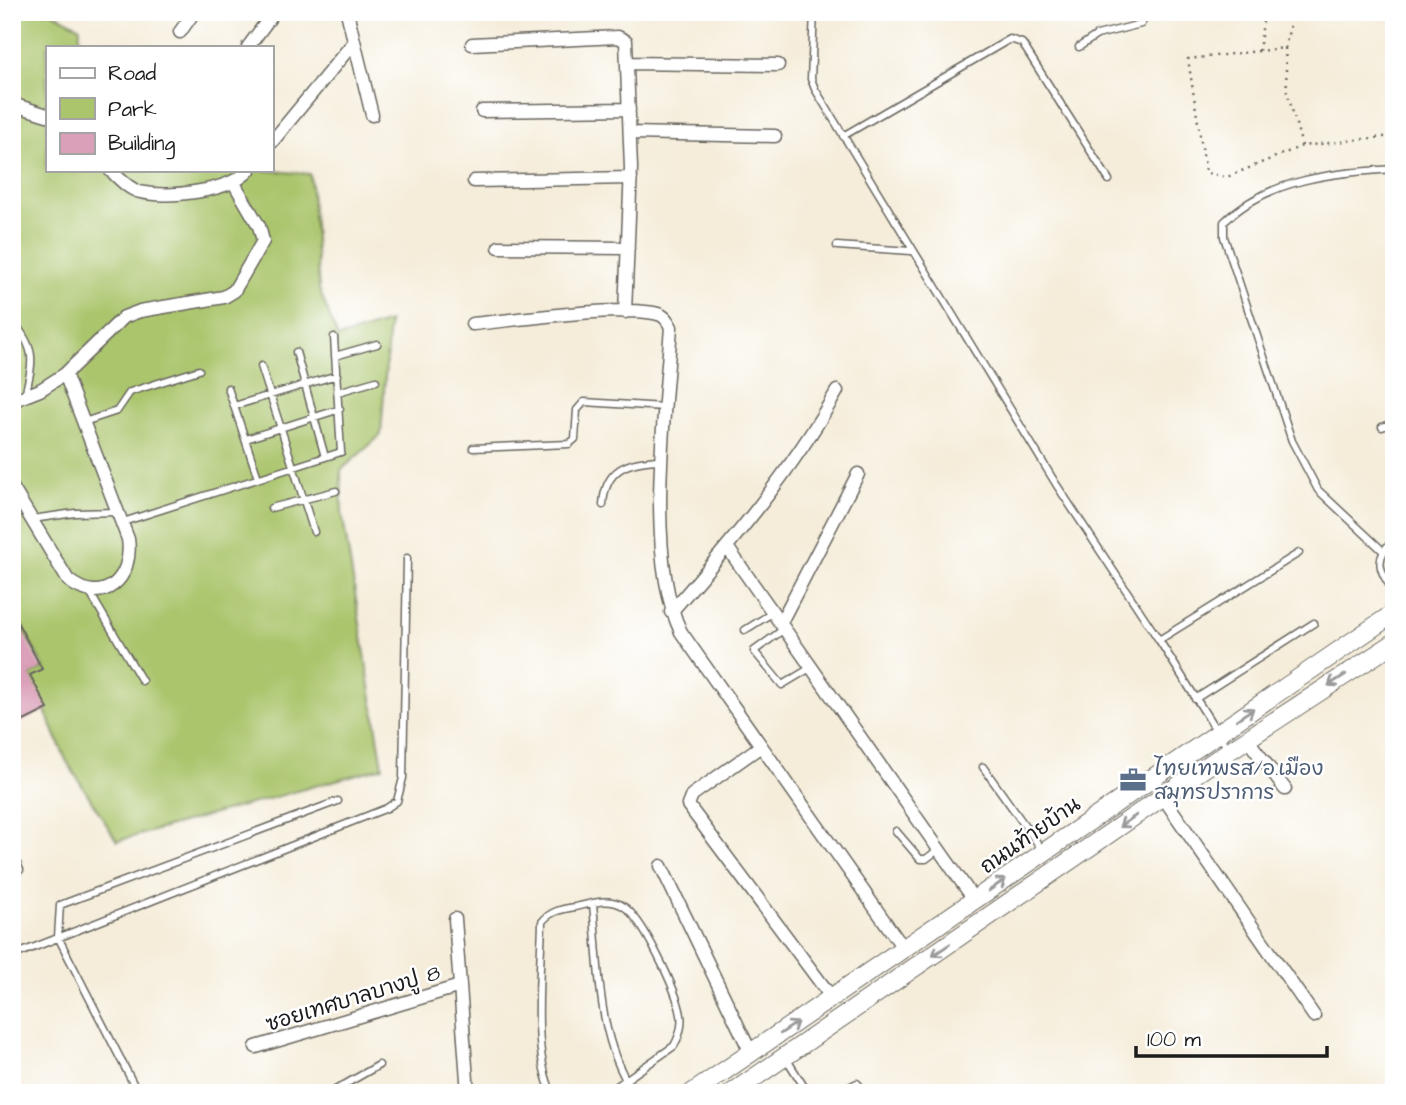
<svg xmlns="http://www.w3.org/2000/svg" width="1406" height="1105" font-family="'Architects Daughter','Playpen Sans Thai',sans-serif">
<rect width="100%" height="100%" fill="#fff"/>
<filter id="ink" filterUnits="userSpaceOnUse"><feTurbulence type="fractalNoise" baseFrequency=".0143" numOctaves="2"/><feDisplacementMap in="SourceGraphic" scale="14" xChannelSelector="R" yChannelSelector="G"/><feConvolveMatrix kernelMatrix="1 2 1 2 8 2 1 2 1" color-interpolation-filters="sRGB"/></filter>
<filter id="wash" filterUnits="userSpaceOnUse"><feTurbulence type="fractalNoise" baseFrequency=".00686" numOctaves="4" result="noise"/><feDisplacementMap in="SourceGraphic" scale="28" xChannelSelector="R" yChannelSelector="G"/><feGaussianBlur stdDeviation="1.57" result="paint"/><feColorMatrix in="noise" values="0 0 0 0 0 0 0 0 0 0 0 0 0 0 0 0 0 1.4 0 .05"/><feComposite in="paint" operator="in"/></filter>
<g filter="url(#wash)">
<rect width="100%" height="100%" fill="#f5edda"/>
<!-- green -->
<path fill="#aac56c" stroke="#637044" stroke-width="2" d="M12 12H52L80 27 79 47H47V170H260L310 174 319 289 338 338 389 322 381 435 341 470 342 512 383 767 117 841 66 760 30 675 44 668 12 609Z"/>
<g id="blocks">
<!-- building -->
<path fill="#dba0b9" d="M12 612 42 669 30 675 48 709 12 727Z"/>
</g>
</g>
<g filter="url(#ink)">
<use href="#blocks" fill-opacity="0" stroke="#68655e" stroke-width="2"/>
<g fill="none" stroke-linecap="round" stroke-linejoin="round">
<!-- lane casing -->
<g stroke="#68655e" stroke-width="9">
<path id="lane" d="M814 12 811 79 815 89 1056 484 1159 640
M1079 47 1097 35 1141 24 1148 12
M843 136 1010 39 1022 43 1109 180
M837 246 911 251
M12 320C36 349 34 359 25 395
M296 352 325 457
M335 356 377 344
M261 366 314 532
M228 388 258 478
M338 392 376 381
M234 406 337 375
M84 422 117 411 130 392 199 370
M1382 427 1394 423
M246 439 340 409
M473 448 569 444 575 439 577 410 584 402 664 407
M603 505C605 468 628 461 661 460
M271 508 336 491
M32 519 75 513 118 512
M123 522 341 452 334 337
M1394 539C1373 559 1379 570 1394 592
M1382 550 1318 490 1292 441 1224 237V222C1269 178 1334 173 1394 169
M90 593 142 681
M784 629 754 651 782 685 812 667
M745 630 772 613
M1195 699 1314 623
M1228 749 1159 640 1299 553
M983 767 1043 851
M896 831 920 859H926L939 849
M12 853 20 870
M593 904C599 967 597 1039 634 1093
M12 956 387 808 397 801 403 778 407 558
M786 1058 808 1093
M138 1093 58 937 60 905 338 801
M330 1093 379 1065
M552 1093C531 1051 541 970 542 922 550 911 562 909 575 907 591 904 608 897 623 906 643 918 677 991 681 1015 683 1027 679 1037 674 1046L607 1093
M837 1093 857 1083 866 1093"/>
</g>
<!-- street casing -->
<g stroke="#68655e" stroke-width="15">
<path id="street" d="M347 12 372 115
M180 32 194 12
M472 44 618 37 626 41 631 168 625 312
M248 47 274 12
M627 63 778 65
M12 104 47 115
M482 111 629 109
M630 133 775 136
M271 143 354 42
M110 170C119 178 128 189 140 192 168 198 230 192 249 170
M474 181 631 178
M499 247 628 248
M472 324C509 321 632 303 661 315 665 317 669 323 671 327 665 411 645 557 681 632L904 949
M12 401 40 390 65 374 124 317 140 311 224 297 234 291 263 241 259 226 234 183
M12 487 68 580C103 608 134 578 128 539L65 374
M727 547 975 901
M671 612C732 542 791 472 837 391
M781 622 858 474
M1247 739 1285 789
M761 746 692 795 688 805 832 998
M1163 797 1314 1016
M661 866 751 1053
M455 919 468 1093
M256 1047 460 986"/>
</g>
<!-- secondary casing -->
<g stroke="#68655e" stroke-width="20">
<path id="secondary" d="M692 1093 1394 613
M732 1093 1229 751 1394 643"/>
</g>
<!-- path -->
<path stroke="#68655e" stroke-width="2.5" stroke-dasharray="2 5" stroke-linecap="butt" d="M1293 12 1285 48 1188 59 1206 173 1227 177 1302 146 1392 136 1394 108
M1285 48 1287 91 1302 146
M1259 51 1263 22 1260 12"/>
<!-- lane -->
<use href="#lane" stroke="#fff" stroke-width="6"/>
<!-- street -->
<use href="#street" stroke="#fff" stroke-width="12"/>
<!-- secondary -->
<use href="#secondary" stroke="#fff" stroke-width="18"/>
</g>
<!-- one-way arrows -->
<defs><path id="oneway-shaft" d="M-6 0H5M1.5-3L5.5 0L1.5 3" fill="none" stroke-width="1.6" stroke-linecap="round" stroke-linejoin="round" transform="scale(1.75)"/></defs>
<g stroke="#999">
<use href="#oneway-shaft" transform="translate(1337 680) rotate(147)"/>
<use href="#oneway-shaft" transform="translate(1245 714) rotate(-34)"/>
<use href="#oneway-shaft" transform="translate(1128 821) rotate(145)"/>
<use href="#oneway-shaft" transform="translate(997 885) rotate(-35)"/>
<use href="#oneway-shaft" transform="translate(941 950) rotate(146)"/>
<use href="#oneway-shaft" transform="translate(789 1028) rotate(-34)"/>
</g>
</g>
<!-- icons -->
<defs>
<g id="office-bare" transform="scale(2.1)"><path d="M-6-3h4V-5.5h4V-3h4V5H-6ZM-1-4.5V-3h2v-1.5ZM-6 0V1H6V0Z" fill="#5c6f8a" stroke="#fff" stroke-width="2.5" paint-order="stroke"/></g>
</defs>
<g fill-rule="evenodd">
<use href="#office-bare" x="1133" y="780"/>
</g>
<g text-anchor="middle" stroke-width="5" stroke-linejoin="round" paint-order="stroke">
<!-- service labels -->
<g font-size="21" fill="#4e5e75" stroke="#fff" text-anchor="start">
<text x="1154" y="775">ไทยเทพรส/อ.เมือง<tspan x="1154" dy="24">สมุทรปราการ</tspan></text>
</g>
<!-- street labels -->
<g font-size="21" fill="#1c1c1c" stroke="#fff">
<text transform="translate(1030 835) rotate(-35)" y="7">ถนนท้ายบ้าน</text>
<text transform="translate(353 998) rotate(-17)" y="7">ซอยเทศบาลบางปู 8</text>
</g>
</g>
<!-- margin -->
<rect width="1406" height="1105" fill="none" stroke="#fff" stroke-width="42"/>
<!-- legend -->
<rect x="46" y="46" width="228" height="126" fill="#ffffff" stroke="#a4a4a4" stroke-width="2"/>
<rect x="60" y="68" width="35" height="10" fill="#ffffff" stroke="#a4a4a4" stroke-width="2"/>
<text x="108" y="80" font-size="21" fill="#1c1c1c">Road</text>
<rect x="60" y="98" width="35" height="21" fill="#aac56c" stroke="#a4a4a4" stroke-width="2"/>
<text x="108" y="116" font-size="21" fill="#1c1c1c">Park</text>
<rect x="60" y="133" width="35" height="21" fill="#dba0b9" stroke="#a4a4a4" stroke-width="2"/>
<text x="108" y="150" font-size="21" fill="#1c1c1c">Building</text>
<!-- scale -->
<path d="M1136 1046v10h191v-10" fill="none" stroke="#1c1c1c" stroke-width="3.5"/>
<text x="1147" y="1046" font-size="21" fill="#1c1c1c" stroke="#ffffff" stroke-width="5" paint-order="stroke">100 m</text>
</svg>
